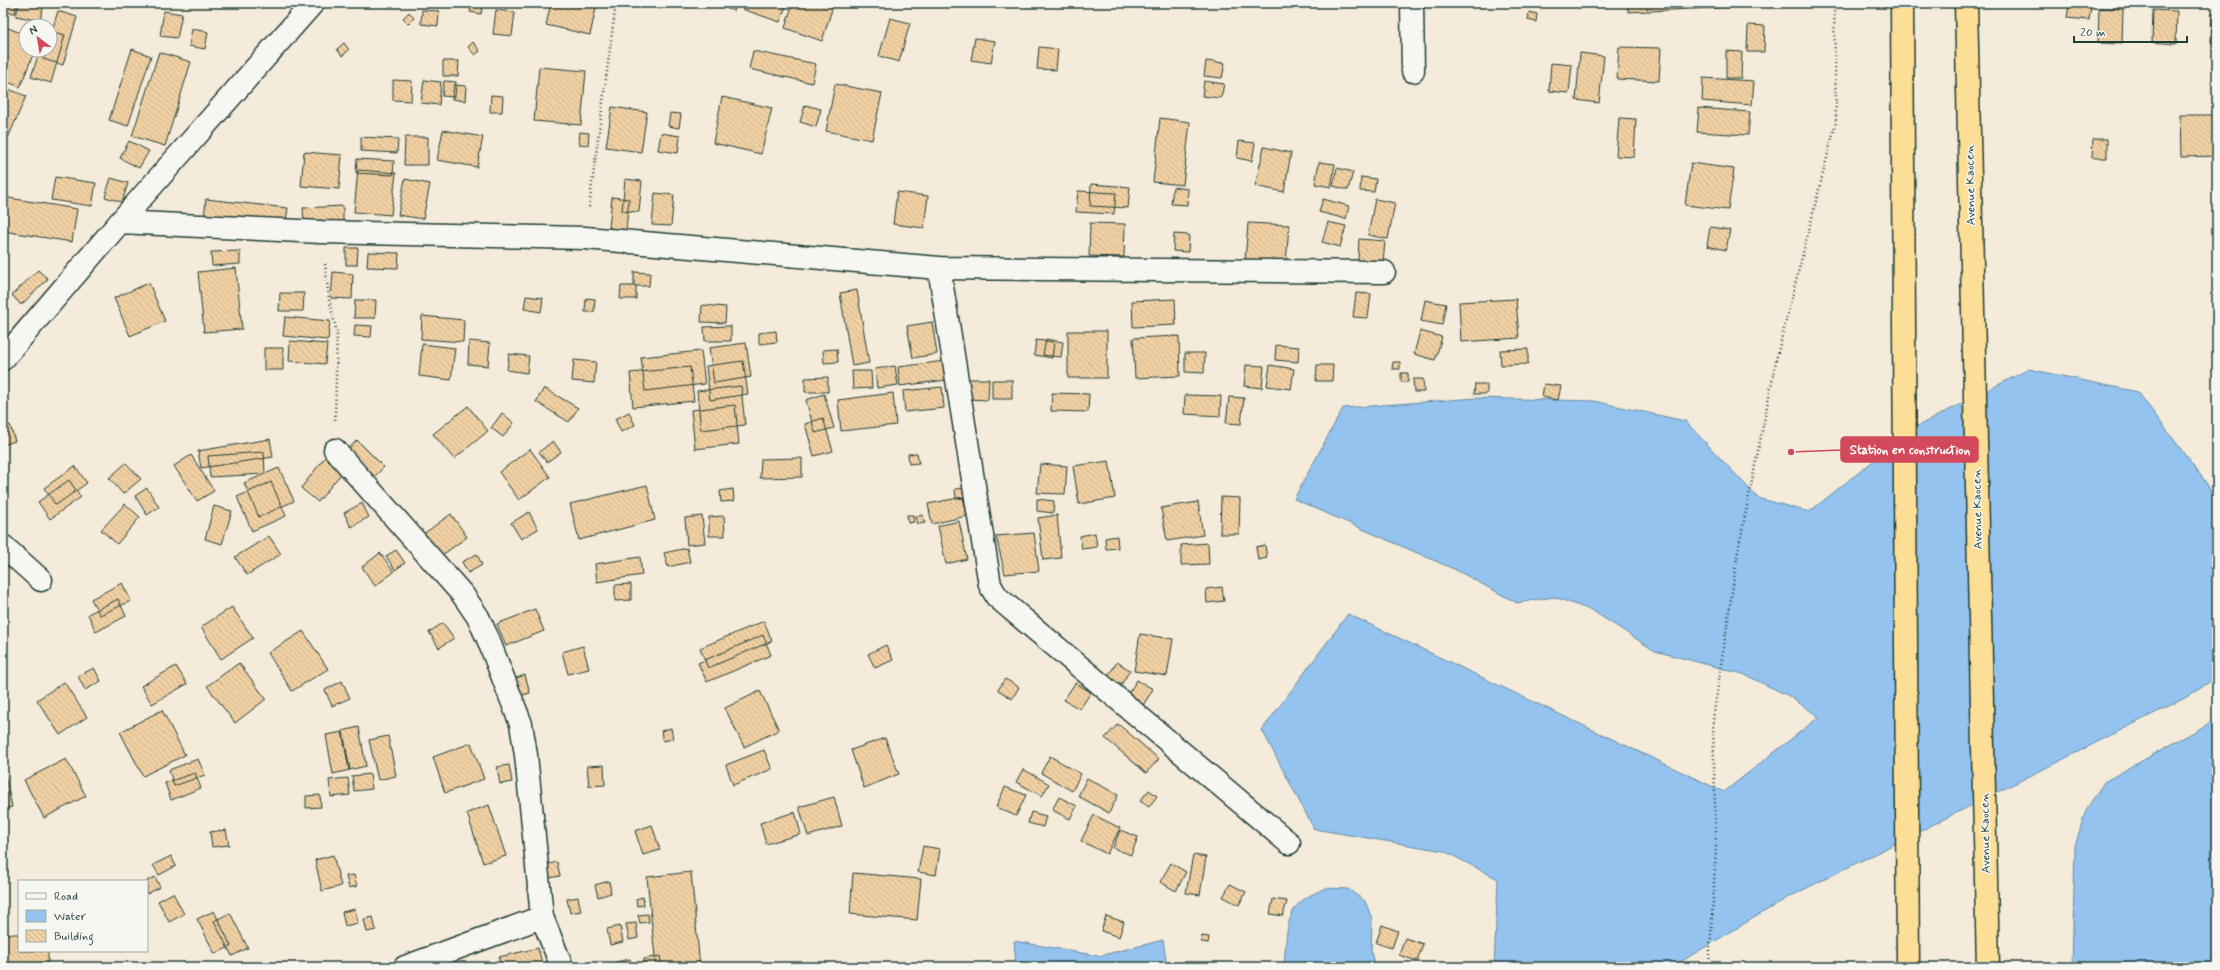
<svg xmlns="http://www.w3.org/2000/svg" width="2220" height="970" font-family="Mynerve,sans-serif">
<defs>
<pattern id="building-back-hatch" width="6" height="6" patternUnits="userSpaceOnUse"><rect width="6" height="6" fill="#f1d0a3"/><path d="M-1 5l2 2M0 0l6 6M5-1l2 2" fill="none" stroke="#ceb48d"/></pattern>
</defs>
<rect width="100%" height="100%" fill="#f4ebda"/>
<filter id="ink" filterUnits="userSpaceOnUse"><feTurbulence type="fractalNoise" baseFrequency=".025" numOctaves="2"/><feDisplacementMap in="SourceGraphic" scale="8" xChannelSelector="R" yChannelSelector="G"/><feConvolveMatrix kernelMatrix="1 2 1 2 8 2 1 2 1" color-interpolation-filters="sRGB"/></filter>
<g filter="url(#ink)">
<!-- water -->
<path fill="#94c3ef" stroke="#658da4" d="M2029 369 2138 392 2207 484 2217 505V677L2185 698 1787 898 1672 967H1494L1498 879 1444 851 1314 829 1262 730 1348 614 1724 792 1819 717 1789 696 1743 674 1655 651 1593 611 1554 597 1517 603 1456 570 1294 499 1343 408 1476 398 1594 401 1685 421 1758 498 1809 512 1916 427Z
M2217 719V967H2072L2075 846 2086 810 2104 782Z
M1325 888 1348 889 1365 901 1372 919 1371 952 1375 967H1284C1286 947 1284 913 1303 900 1309 895 1318 892 1325 888Z
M1163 940 1167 967H1016L1014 941 1099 956Z"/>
<!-- building -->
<path fill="url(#building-back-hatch)" stroke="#1f3d34" d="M3 3H17L15 13 3 12Z
M19 3H44L40 21 16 16Z
M472 3H483L481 14 470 12Z
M551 3H597L590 35 546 25Z
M711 3H737L734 11Z
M744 3H787L780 22 742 9Z
M793 3H834L822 41 785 28Z
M1628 3H1734V7L1628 12Z
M2069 5 2091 7 2089 20 2067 18Z
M2099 8 2123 9 2122 44 2098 43Z
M422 10 439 11 438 26 421 24Z
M496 10 515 12 512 36 493 34Z
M2153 10 2177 11 2176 44 2152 42Z
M58 11 77 17 63 65 43 59 46 50H50V37Z
M164 11 182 14 177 38 160 36Z
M409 12 414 18 409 24 403 18Z
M1529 12 1537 14 1536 22 1528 20Z
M2212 13H2217V42H2211Z
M890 18 910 23 899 62 879 56Z
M1748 25 1765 26 1764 52H1747Z
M3 26 26 35V50H35L20 87 3 80Z
M192 29 208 32 205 49 189 46Z
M50 31 65 35 51 83 31 77 40 50H50Z
M975 38 995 41 991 63 971 60Z
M473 42 480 51 475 55 468 47Z
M344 43 349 50 342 56 337 49Z
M1039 47 1058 49 1056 70 1037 69Z
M1619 47 1661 48 1659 81 1617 79Z
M132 49 151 56 128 126 109 120Z
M753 51 816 64 812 83 749 69Z
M1726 51 1742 52 1741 78H1726Z
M159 52 191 62 165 146 132 136Z
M1580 53 1604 56 1599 103 1576 100Z
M443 61H459L458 76H443Z
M1206 61 1225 63 1222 78 1204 76Z
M1551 63 1572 65 1569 93 1549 91Z
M539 67 586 71 581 125 534 121Z
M1703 78 1754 81 1752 105 1702 101Z
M393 80 412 81 411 101 393 100Z
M424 80 441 82 439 105 421 103Z
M444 81 456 82 455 97 442 96Z
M1204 81 1224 84 1221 98 1202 96Z
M835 84 882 93 872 140 826 131Z
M454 85 466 86 465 101 452 99Z
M3 87 26 96 5 145 3 144Z
M491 95 503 96 502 112H490Z
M722 97 772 108 761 154 713 143Z
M805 105 821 109 816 127 800 122Z
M612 107 647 112 641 152 606 147Z
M1699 108 1750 112 1748 135 1697 132Z
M670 113 681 114 679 128 668 126Z
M2180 115H2217V156L2181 157Z
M1160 118 1190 122 1183 185 1153 182Z
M1619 118 1636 119 1634 157 1616 156Z
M443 130 483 137 477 167 437 160Z
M580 132 589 133 588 145 579 144Z
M661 133 680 136 678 153 658 150Z
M361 137 398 139 397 153 361 151Z
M405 137H428V165H404Z
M2093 139H2107V158H2092Z
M129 141 149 151 139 168 120 158Z
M1239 141 1255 143 1252 161 1237 158Z
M1264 147 1291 153 1284 192 1255 186Z
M304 152 342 155 339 189 301 186Z
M357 159 394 161 393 175 356 173Z
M1319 162 1335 164 1331 187 1315 184Z
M1691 163 1734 169 1728 210 1685 205Z
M1337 168 1353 172 1348 190 1333 186Z
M358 170 396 173 391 215 354 212Z
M55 177 96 183 92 206 51 200Z
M1361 177 1376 179 1374 192 1360 191Z
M111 178 128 183 122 202 105 197Z
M405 179 430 184 423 219 398 215Z
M625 179 642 181 639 212 622 211Z
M1091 184 1130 187 1128 208 1090 206Z
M1173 187 1188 189 1187 205 1171 204Z
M1078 191 1116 193 1114 214 1076 212Z
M897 192 928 196 924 228 893 224Z
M655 193 674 195 671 226 652 225Z
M3 197 77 209 72 242 3 231Z
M612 197 629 199 626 230 609 228Z
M206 199 288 208 285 227 204 218Z
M1323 199 1349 206 1346 219 1319 212Z
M1375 199 1395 203 1388 239 1368 235Z
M343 206V222L304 224 303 208Z
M1328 222 1346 226 1340 247 1322 242Z
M1090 223 1125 224 1124 257 1089 256Z
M1248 223 1289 225 1286 264 1245 262Z
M1710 227 1730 230 1726 250 1707 246Z
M1174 234 1189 235 1188 252 1173 251Z
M1359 239 1385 241 1383 263 1358 261Z
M346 248H358L357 265H346Z
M240 251V264L212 266 211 252Z
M368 252 399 253 398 268 367 267Z
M236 268 242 329 204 332 198 272Z
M38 270 48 279 21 305 12 295Z
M333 272 353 274 352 299 331 298Z
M634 272 650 273 649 286H634Z
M149 283 165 321 130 336 114 298Z
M621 286H636V299H620Z
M857 290 869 363 852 366 840 293Z
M280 293H304L303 311H279Z
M1356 293 1371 294 1368 318 1353 317Z
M526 296 543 298 541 312 524 309Z
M586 298 595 299 594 312H585Z
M1175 299 1176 325 1133 327 1132 301Z
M1516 299 1519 338 1461 342 1459 302Z
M355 300H376L375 318H354Z
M1425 300 1446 304 1442 325 1421 321Z
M702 305 726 307 725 323 701 322Z
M422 316 464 320 463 342 421 339Z
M285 317 330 321 328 340 283 336Z
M932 322 937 354 913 358 907 326Z
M355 325 372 326 371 337 354 336Z
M731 326V341H705L704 327Z
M776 331 777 342 759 344V333Z
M1068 331H1107V378H1068Z
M1420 331 1442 337 1435 360 1414 354Z
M1179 336 1180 376 1135 378 1133 338Z
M1046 339 1063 342 1061 357 1043 355Z
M1036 340 1054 342 1052 358 1034 355Z
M290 341 327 344 325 364 289 361Z
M469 341 490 343 488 366 468 364Z
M746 343 751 377 714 383 709 348Z
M422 344 455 348 451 380 419 376Z
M1276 345 1299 347 1298 362 1275 360Z
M264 348H283V370H264Z
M837 349 838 362 824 363 823 350Z
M1528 349V364L1501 365 1500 350Z
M701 351 705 384 645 391 641 357Z
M1185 353H1205L1204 373 1185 372Z
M509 354 529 356 527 373 507 370Z
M574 360 596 362 594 383 572 381Z
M743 361 748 394 710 400 706 366Z
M945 361 947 380 900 386 898 367Z
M1393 362H1400V369H1392Z
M1246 365 1264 366 1262 388 1244 386Z
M1270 365 1294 369 1291 389 1267 386Z
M1317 365H1333L1332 381H1316Z
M895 366 898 385 877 388 875 369Z
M690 367 694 401 633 407 630 373Z
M852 371H871L872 388 853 389Z
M1401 373H1408V382H1401Z
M828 377V392H805V378Z
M968 379H989L988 400 967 399Z
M1413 379H1423L1424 392H1414Z
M992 380H1012V399H992Z
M1475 384H1487V394H1474Z
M1544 384 1561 386 1558 400 1542 397Z
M741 386 745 425 701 430 697 391Z
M942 387 944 408 905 412 903 391Z
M544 388 578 408 569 422 536 402Z
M893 393 896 425 841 431 838 400Z
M1052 393 1089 394 1088 412 1051 411Z
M824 394 834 428 815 433 806 400Z
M1185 395 1221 396 1220 416 1184 414Z
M1229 397 1244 398 1241 424 1226 423Z
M735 405 739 444 695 449 691 410Z
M468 406 488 431 454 459 433 434Z
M629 412 635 425 621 432 615 419Z
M502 413 514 423 503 437 491 428Z
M823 418 833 451 814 456 805 424Z
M10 425 15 441 3 445V427Z
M270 439 273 457 201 468 198 451Z
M357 440 384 467 370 481 343 455Z
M553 441 561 452 547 462 539 452Z
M530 449 550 477 519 500 499 472Z
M264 452 265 474 210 477 208 456Z
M917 453 919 463 909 464 908 454Z
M191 455 214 491 197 501 174 466Z
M326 456 344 470 318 502 301 488Z
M802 458V477L760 478 761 459Z
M1109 461 1115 498 1079 504 1073 466Z
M126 463 141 479 123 494 109 478Z
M1040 464 1067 466 1065 494 1037 493Z
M75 466 87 483 56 505 44 488Z
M279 468 294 501 259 517 244 483Z
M69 480 81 497 50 519 38 502Z
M271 482 286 516 252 531 237 497Z
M647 485 655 520 579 540 570 504Z
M147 488 159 507 147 515 135 496Z
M967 488 969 497 956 499 955 489Z
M733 489 734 501 721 502 720 491Z
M963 497 967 516 932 524 928 504Z
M1221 497 1240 498 1239 534H1220Z
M1037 499 1054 501 1053 513 1037 511Z
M1198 502 1203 535 1167 541 1161 508Z
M362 503 369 517 351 527 344 513Z
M125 504 140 517 117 544 101 530Z
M214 506 232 511 222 544 205 539Z
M529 512 538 529 521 539 511 523Z
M451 514 467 537 438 558 422 535Z
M907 515H913L914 522 908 523Z
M923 515 925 523 918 524 916 516Z
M1057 515 1061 558 1043 560 1038 518Z
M702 516 705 543 687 545 685 518Z
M724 516 725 536H709V517Z
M959 521 967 559 946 564 938 526Z
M1034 533 1039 571 1005 574 996 536Z
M1095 533 1097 547 1082 549 1080 536Z
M269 536 281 554 247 575 235 557Z
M1117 536 1118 548 1106 549 1105 538Z
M1208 543 1209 564 1181 565V545Z
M1265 545 1267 558 1258 560 1256 547Z
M687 548 690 562 668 567 664 553Z
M396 550 405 563 395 570 386 556Z
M380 553 394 572 375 586 362 567Z
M477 554 482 565 468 573 462 562Z
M640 557 642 575 597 582 595 564Z
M122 583 131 601 100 615 91 599Z
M631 584V600L615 601V585Z
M1222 587 1224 601 1207 603 1206 589Z
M118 599 126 616 96 632 88 614Z
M232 607 253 638 221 659 201 627Z
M535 609 544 631 506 646 497 624Z
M764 621 772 641 708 668 700 648Z
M443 623 454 638 439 648 429 632Z
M303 631 328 669 292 691 268 653Z
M1140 634 1173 639 1167 676 1134 671Z
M763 635 771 655 707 682 698 663Z
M886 645 893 660 875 668 868 654Z
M583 646 589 669 568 674 562 652Z
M1117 662 1130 670 1121 685 1108 676Z
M239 663 266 699 235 723 207 686Z
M176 666 187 684 152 704 141 686Z
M94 668 101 681 85 690 78 676Z
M525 675 530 693 512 698 508 681Z
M1005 679 1019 687 1012 699 998 690Z
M1137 680 1153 689 1142 707 1126 697Z
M342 681 350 698 332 706 325 690Z
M64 682 87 717 60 735 37 700Z
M1075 683 1091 692 1080 709 1064 700Z
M760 691 779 730 744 747 725 708Z
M162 710 185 755 143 776 120 732Z
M1118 724 1159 759 1146 773 1105 738Z
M359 727 366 766 349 770 342 731Z
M671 728 673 739 663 741 661 731Z
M343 732 350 770 333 774 326 735Z
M388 736 396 776 378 780 369 740Z
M885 738 899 774 864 788 851 750Z
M471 743 484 779 445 793 433 757Z
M764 750 772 769 733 785 726 765Z
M1050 756 1081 774 1072 791 1041 773Z
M66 759 86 796 44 818 24 780Z
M198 759 205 775 174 786 169 770Z
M509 765 512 782 500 784 497 767Z
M604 765 605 785 589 786 587 766Z
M3 766 12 807 3 809Z
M1023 769 1049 784 1042 796 1016 782Z
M195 773 201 788 171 800 165 783Z
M370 774 372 789 354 791 352 776Z
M348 778 350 795 331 797 329 780Z
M1087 778 1118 795 1109 813 1078 796Z
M1005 787 1026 795 1016 816 996 807Z
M1149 790 1157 796 1149 807 1140 801Z
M320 795 321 807 306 808V796Z
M834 797 842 826 808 836 799 807Z
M1059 797 1077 806 1070 819 1052 810Z
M489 805 506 856 483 863 467 813Z
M795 812 801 834 766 844 760 823Z
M1031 812 1046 816 1043 827 1028 823Z
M1094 815 1120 828 1107 854 1081 841Z
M652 825 660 850 643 855 635 831Z
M226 830 229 845 212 847 210 832Z
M1120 830 1138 837 1131 855 1113 848Z
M923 846 940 849 936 875 918 872Z
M333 855 341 886 322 891 315 860Z
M1193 855 1206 857 1200 895 1186 893Z
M171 856 176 866 159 875 153 865Z
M557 862 560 876 549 878 546 865Z
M1171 863 1186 872 1176 891 1160 882Z
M691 872 700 967H656L647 877Z
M853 873 921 879 917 920 850 914Z
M354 875 357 886 349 888 346 876Z
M155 877 160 887 147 894V881Z
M609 881 611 893 598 897 595 885Z
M1230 884 1246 892 1239 905 1223 897Z
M173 893 184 914 169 922 158 901Z
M578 897 581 911 570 913 567 899Z
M643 897 644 905 637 906 636 899Z
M1273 899 1287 901 1283 916 1270 914Z
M355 909 358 923 345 926 342 912Z
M214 911 231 946 215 954 197 919Z
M230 913 248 948 232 956 214 921Z
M648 914 649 922 640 923 638 915Z
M1106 916 1124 922 1119 937 1101 931Z
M373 917 376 930 367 932 364 919Z
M636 923 638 938 629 940 626 924Z
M1382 925 1398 931 1392 948 1376 943Z
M620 926 623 942 610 945 607 929Z
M3 934H19V951H48V963H3Z
M1202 936 1209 937 1208 943 1201 942Z
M1405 938 1423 944 1417 961 1399 955Z
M538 948 543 967H501L499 957Z
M660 956 662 967H645L644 959Z
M630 959 631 967H617L616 962Z"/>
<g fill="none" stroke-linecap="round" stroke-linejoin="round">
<!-- minor casing -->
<g stroke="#1f3d34" stroke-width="25">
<path id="minor" d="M1412 3 1413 71
M120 222 321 232 585 238 939 268 1384 272
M939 268 990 585 997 597 1289 843
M3 359 120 222 313 3
M335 450 463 595 478 617 488 639 521 724 526 755 542 917 562 967
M3 546 41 580
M405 967 542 917"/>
</g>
<!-- highway casing -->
<g stroke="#1f3d34" stroke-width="25">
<path id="highway" d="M1902 3 1908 967
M1966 3 1988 967"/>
</g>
<!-- path -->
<path stroke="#1f3d34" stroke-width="2.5" stroke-dasharray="1 3" stroke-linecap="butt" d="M589 207 616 3
M325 264 329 299 337 333 335 420
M1709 967 1716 849 1713 720 1738 551 1777 356 1836 122 1834 3"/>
<!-- minor -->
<use href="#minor" stroke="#f6f6f2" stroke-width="22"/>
<!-- highway -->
<use href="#highway" stroke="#fdde96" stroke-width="22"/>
</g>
</g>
<g text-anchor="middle" stroke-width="3" stroke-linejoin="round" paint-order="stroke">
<!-- street labels -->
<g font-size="12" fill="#1f3d34" stroke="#f6f6f2">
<text transform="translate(1970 185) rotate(-91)" y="4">Avenue Kaocen</text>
<text transform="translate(1977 509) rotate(-91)" y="4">Avenue Kaocen</text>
<text transform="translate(1985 833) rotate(-91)" y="4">Avenue Kaocen</text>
</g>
</g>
<!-- callouts -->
<path fill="none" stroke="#d1495b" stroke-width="1.5" d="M1791 452L1841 450"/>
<circle fill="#d1495b" stroke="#f6f6f2" stroke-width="1.5" cx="1791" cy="452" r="4"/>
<rect fill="#d1495b" stroke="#d1495b" stroke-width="1.5" x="1841" y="437" width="137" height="25" rx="4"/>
<g font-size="13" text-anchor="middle" font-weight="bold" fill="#fff">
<text x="1910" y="454">Station en construction</text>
</g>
<!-- margin -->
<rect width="2220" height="970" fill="none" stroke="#f6f6f2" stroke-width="16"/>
<rect x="8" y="8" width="2204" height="954" fill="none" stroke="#1f3d34" stroke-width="1.5" filter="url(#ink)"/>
<!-- legend -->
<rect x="18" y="880" width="130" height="72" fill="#f6f6f2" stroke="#a0aca6"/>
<rect x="26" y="893" width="20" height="6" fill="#f6f6f2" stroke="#a0aca6"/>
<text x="54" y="900" font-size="12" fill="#1f3d34">Road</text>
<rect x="26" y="910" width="20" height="12" fill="#94c3ef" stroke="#a0aca6"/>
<text x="54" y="920" font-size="12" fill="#1f3d34">Water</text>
<rect x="26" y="930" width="20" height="12" fill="url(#building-back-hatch)" stroke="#a0aca6"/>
<text x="54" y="940" font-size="12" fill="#1f3d34">Building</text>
<!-- north arrow -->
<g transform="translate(38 38) rotate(329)"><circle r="19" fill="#f6f6f2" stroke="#a0aca6"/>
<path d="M0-3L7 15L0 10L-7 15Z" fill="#d1495b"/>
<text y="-6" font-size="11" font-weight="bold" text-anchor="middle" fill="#1f3d34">N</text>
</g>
<!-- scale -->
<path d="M2074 36v6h113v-6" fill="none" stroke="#1f3d34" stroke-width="2"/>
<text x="2080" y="36" font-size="12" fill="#1f3d34" stroke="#f6f6f2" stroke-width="3" paint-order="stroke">20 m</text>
</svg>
